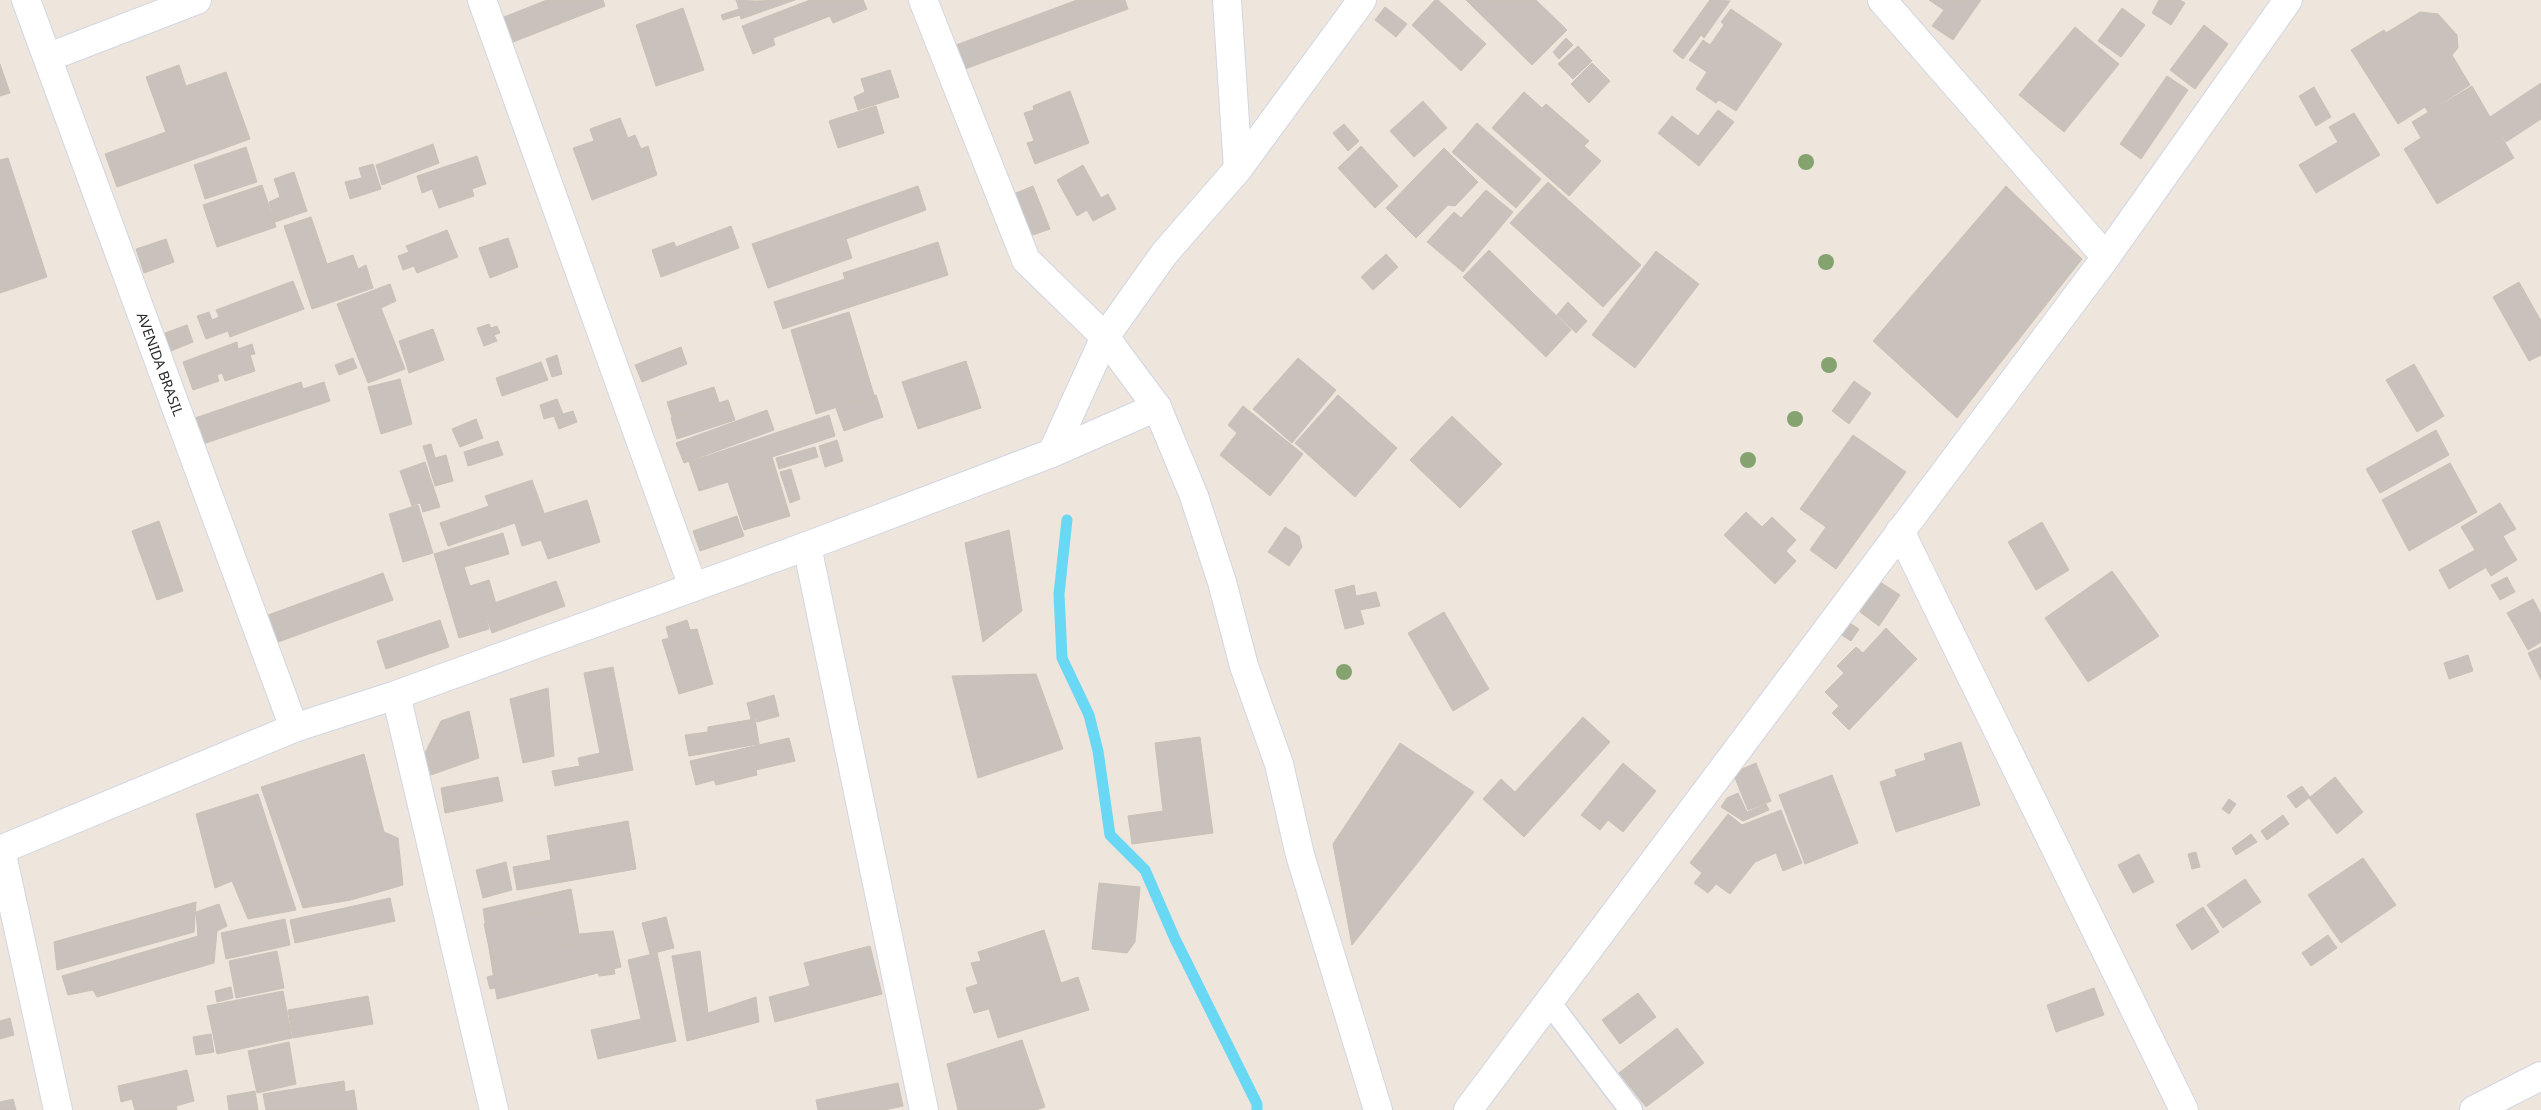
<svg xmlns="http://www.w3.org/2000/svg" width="2541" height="1110" font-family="'Noto Sans',sans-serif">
<rect width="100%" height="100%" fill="#eee5dc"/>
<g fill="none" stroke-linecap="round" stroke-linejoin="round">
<!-- stream -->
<path stroke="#69d8f5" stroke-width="11" d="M1067 520 1059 594 1062 658 1089 715 1098 751 1110 835 1145 870 1175 939 1257 1104V1110"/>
</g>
<!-- building -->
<path fill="#c9c2bc" stroke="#c9c1b6" d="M547 0H603L605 6 508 44 499 19Z
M736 0 755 1 795 0 741 19 740 15 723 20 721 15 739 9Z
M810 0H863L867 9 833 23 830 16 773 38 775 45 753 54 742 26Z
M1077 0H1125L1128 9 965 69 956 45Z
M1435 0H1438L1486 44 1461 71 1412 25Z
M1466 0H1536L1567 30 1532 65Z
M1710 0 1730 1 1704 38 1701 35 1683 59 1673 51Z
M1929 0H1981L1953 40 1932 26 1944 10Z
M2159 0H2180L2185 3 2171 25 2152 13Z
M1385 7 1407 24 1396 37 1375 20Z
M683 8 704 70 656 86 636 25Z
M2122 8 2145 25 2121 57 2098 41Z
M1731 9 1782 44 1736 111 1719 100 1716 103 1696 89 1707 72 1689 60 1703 40 1710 45 1724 25 1721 22Z
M2420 12 2438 14 2457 35 2458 48 2452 55 2470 85 2428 112 2425 107 2398 124 2351 50 2384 30 2386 33Z
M2204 25 2228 44 2195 89 2170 70Z
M2075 27 2119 64 2064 132 2019 95Z
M1566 38 1573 45 1559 59 1553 52Z
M1578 46 1592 61 1573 79 1558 64Z
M1592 63 1610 81 1589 103 1571 84Z
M0 64 10 93 0 96Z
M179 65 186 86 226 72 250 139 117 187 105 154 166 132 146 77Z
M890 70 899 97 858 110 854 97 865 92 861 79Z
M2167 76 2188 90 2141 159 2120 144Z
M2541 83V119L2506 142 2490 117Z
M2472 86 2514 158 2437 204 2404 149 2421 138 2412 122Z
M2314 87 2331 117 2316 126 2299 96Z
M1070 91 1089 143 1035 164 1027 143 1034 141 1024 113 1034 110 1033 106Z
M1524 92 1542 108 1546 104 1589 141 1584 146 1601 161 1569 196 1492 128Z
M1423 101 1447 128 1414 157 1390 131Z
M876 106 884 133 838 148 829 121Z
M1718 110 1734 122 1699 166 1658 133 1672 116 1698 136Z
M2354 113 2380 155 2316 193 2299 165 2338 142 2329 127Z
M620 118 628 138 635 135 641 149 648 146 657 175 592 200 573 148 594 141 590 129Z
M1477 123 1541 179 1516 208 1452 152Z
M1344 124 1359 141 1348 151 1333 133Z
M433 144 439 163 382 185 376 165Z
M1361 146 1398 186 1375 208 1338 168Z
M246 147 257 182 205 199 194 165Z
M1444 148 1478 182 1455 206 1448 205 1416 238 1386 208Z
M477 156 486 184 472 189 474 196 439 208 432 189 422 193 417 176Z
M8 158 47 277 0 293V160Z
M373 164 381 189 350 199 345 182 362 178 359 168Z
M1083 165 1101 198 1108 194 1116 209 1093 221 1087 210 1077 216 1057 180Z
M294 172 307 211 275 222 269 202 280 197 274 179Z
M1548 182 1641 265 1603 307 1510 223Z
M262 185 276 227 217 247 203 205Z
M918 186 926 210 846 239 852 258 768 288 752 244Z
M1033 186 1050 229 1027 237 1011 195Z
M2006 186 2082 259 1957 418 1873 341Z
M1486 190 1513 212 1463 272 1427 242 1454 212 1461 218Z
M311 217 327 264 353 255 358 269 366 265 373 288 312 309 284 226Z
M731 226 739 248 661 277 652 250 674 242 676 247Z
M447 230 458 257 417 273 414 266 403 270 398 256 409 252 406 246Z
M508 238 518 267 490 278 479 248Z
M166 239 174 262 144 273 136 249Z
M938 242 948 275 783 329 774 302 845 279 843 273Z
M1489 250 1571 330 1546 357 1463 277Z
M1656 251 1699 284 1635 368 1592 335Z
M1386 254 1398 267 1373 290 1361 277Z
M293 281 304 309 230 337 228 331 206 339 197 316 209 312 212 320 219 317 216 310Z
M2519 282 2541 321V355L2529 361 2493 297Z
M390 284 396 301 381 308 405 369 368 383 337 304Z
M1568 302 1587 321 1576 333 1557 315Z
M849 312 874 395 816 414 791 330Z
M489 324 491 328 497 326 500 333 494 335 497 341 484 346 477 328Z
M187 325 193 342 171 351 165 333Z
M433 329 444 360 409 373 399 341Z
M237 342 238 349 252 344 255 354 250 355 255 371 225 381 222 373 217 375 219 381 193 390 183 362Z
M681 347 687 364 642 382 635 365Z
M557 355 562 374 552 377 546 359Z
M353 358 357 368 339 375 335 365Z
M1298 358 1336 390 1292 443 1253 409Z
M966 361 981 408 918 429 902 382Z
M541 362 548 380 502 396 496 378Z
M2414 364 2444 416 2417 432 2386 380Z
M400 379 412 424 381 434 368 387Z
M1854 381 1871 393 1849 424 1832 411Z
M301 382 303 389 324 382 330 401 200 445 192 419Z
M714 387 719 402 672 417 667 402Z
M876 395 883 417 844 431 836 408Z
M1338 395 1397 448 1355 497 1295 443Z
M557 399 563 414 573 411 577 422 559 429 554 416 544 419 540 405Z
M728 400 735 420 677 439 671 418Z
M1243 406 1303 454 1270 496 1220 455 1237 433 1228 425Z
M767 410 774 430 684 463 676 443Z
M829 415 835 436 772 457 790 516 744 530 728 482 699 491 689 462Z
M1452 416 1502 464 1460 508 1410 460Z
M476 419 483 438 460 447 452 429Z
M2436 430 2449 455 2380 493 2366 469Z
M1853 435 1906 472 1836 569 1810 550 1826 527 1800 509Z
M837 440 843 461 825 467 819 446Z
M498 441 503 455 468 466 464 452Z
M431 444 435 458 446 455 453 481 435 486 423 446Z
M815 447 818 457 779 469 776 458Z
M425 462 440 507 423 512 420 503 412 506 400 471Z
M2450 463 2477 512 2409 551 2382 500Z
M791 469 800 499 790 503 780 472Z
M532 480 544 513 448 546 440 523 489 506 485 496Z
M587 500 600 542 548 559 541 540 522 546 515 523Z
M2500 503 2516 529 2503 536 2517 560 2491 576 2461 527Z
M418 505 433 553 403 562 389 514Z
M1746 512 1762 527 1772 517 1796 540 1786 551 1796 561 1775 584 1724 535Z
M737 516 744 536 700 551 693 531Z
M159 521 183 591 157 600 132 531Z
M2042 522 2069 570 2036 590 2008 542Z
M1285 527 1299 536 1302 547 1289 566 1268 552Z
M1009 530 1022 611 983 642 965 543Z
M503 533 509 554 464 567 470 586 489 580 496 604 483 607 489 629 459 638 434 554Z
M2475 550 2485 568 2449 589 2439 570Z
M2112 571 2159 636 2088 682 2045 618Z
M383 573 393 600 270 645 260 618Z
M2507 577 2515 592 2500 600 2491 585Z
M556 581 565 606 492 633 483 607Z
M1880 582 1900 595 1879 626 1860 612Z
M1354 585 1356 596 1376 592 1380 606 1360 610 1364 624 1345 629 1335 590Z
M2533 599 2541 614V642L2528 650 2507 613Z
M1444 612 1489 689 1453 711 1408 633Z
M440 620 449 647 386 669 377 641Z
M687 620 690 630 697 629 713 684 679 694 662 640 669 638 666 627Z
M1848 622 1859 629 1851 641 1840 634Z
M1886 628 1917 659 1849 730 1832 713 1839 706 1825 692 1844 673 1837 666 1856 647 1863 653Z
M2541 647V680L2528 653Z
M2468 655 2473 671 2449 679 2444 663Z
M613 667 633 770 583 780 578 758 600 753 584 673Z
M1036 674 1063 749 978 778 952 676Z
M548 688 554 756 523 763 510 699Z
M774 695 779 716 757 722 756 718 751 719 747 703Z
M469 711 479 758 431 775 425 753 441 721Z
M1583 717 1610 742 1524 837 1483 799 1501 779 1515 792Z
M755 719 759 744 689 756 685 735 708 732V727Z
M1200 737 1213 833 1132 844 1128 816 1163 811 1155 743Z
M789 738 795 761 756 770 757 775 716 785 714 780 696 785 690 761Z
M1961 742 1980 805 1896 832 1880 782 1897 776 1895 770 1926 760 1924 754Z
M1400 743 1474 792 1352 945 1333 844Z
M364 754 384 832 398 838 403 885 351 900 303 908 261 787Z
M1623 763 1656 791 1623 832 1608 820 1600 830 1581 815Z
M1756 763 1771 801 1748 810 1733 773Z
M580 766 583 780 555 786 552 771Z
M1832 775 1858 843 1805 864 1779 795Z
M498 777 503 801 445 813 441 788Z
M2335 777 2363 812 2337 834 2309 798Z
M2302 786 2310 797 2296 808 2287 796Z
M1738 793 1747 812 1766 804 1769 810 1743 821 1721 807 1727 798Z
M258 794 296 910 248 919 232 881 215 888 196 814Z
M2229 799 2236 804 2229 814 2222 809Z
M1781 810 1802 863 1783 871 1776 853 1755 862 1730 894 1716 884 1708 893 1694 883 1702 873 1690 863 1728 814 1742 825Z
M2283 815 2289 824 2267 840 2261 831Z
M628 821 636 869 517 890 513 867 551 860 547 836Z
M2251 834 2257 842 2236 855 2232 848Z
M2196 852 2200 867 2192 869 2188 854Z
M2139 854 2154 882 2133 893 2118 865Z
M2363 858 2396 905 2341 943 2308 895Z
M506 862 512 890 483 898 476 870Z
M2245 879 2261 902 2223 928 2207 905Z
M1099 883 1140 887 1135 942 1127 953 1092 949Z
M571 889 579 934 613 931 621 967 497 999 483 909Z
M390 898 395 921 295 943 290 920Z
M196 902 194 932 57 970 54 942Z
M219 904 227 926 217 931 214 963 97 997 93 990 68 995 62 976 198 936 196 912Z
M566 907 571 932 520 942 522 955 607 937 615 974 599 976 597 967 490 989 487 977 495 975 484 924Z
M2203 907 2219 932 2192 950 2176 925Z
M666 917 674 948 650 954 642 923Z
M285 919 290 945 226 959 221 933Z
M1044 930 1061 983 1078 977 1089 1010 998 1038 989 1009 974 1013 966 988 978 984 971 963 981 961 978 952Z
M2328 935 2337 948 2311 966 2302 953Z
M870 946 882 994 775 1022 769 997 810 986 804 963Z
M277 951 284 988 236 998 229 961Z
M700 951 708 1013 756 997 759 1022 687 1041 672 956Z
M657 953 676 1041 598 1059 591 1030 641 1019 628 960Z
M231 987 233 998 217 1002 215 991Z
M2094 988 2104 1015 2056 1032 2047 1005Z
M283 991 292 1038 217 1054 207 1006Z
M1638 993 1656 1017 1620 1044 1602 1020Z
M368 996 373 1024 293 1038 288 1010Z
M10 1018 14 1035 0 1039V1021Z
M1677 1028 1704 1063 1646 1107 1619 1073Z
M211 1034 214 1052 196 1055 193 1037Z
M1022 1040 1045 1107 1036 1110H958L947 1064Z
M289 1042 296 1084 257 1093 248 1051Z
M187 1070 194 1101 176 1106 177 1110H135L132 1099 121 1102 118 1086Z
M344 1081 345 1092 354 1090 357 1110H266L263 1094Z
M898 1083 903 1106 885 1110H818L816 1100Z
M255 1091 258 1110H229L227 1096Z
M13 1099 16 1110H0V1102Z"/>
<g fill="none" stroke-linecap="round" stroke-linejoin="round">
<!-- service casing -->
<g stroke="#d1d6e4" stroke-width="25">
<path id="service" d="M1549 1002 1631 1110"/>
</g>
<!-- minor casing -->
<g stroke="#d1d6e4" stroke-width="30">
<g id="minor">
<path id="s1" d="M26 0 294 728"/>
<path d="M482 0 693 587"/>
<path d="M1227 0 1238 169"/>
<path d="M1882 0 2106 257"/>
<path d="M49 57 197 0"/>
<path d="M1052 453 1105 337 1164 254 1238 169 1362 0"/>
<path d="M1900 531 2184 1110"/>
<path d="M807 546 924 1110"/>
<path d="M396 695 494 1110"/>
<path d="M0 850 294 728 396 695 807 546 1052 453 1157 407"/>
<path d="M1 850 58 1110"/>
<path d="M1468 1110 2106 257 2288 0"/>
<path d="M2474 1110 2541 1076"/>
</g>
</g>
<!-- tertiary casing -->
<g stroke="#d1d6e4" stroke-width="30">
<path id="tertiary" d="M923 0 1026 260 1105 337 1157 407 1194 496 1222 582 1244 666 1279 764 1300 855 1378 1110"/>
</g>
<!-- service -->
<use href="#service" stroke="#fff" stroke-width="22"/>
<!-- minor -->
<use href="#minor" stroke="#fff" stroke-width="28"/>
<!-- tertiary -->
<use href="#tertiary" stroke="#fff" stroke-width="28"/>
</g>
<!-- trees -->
<g fill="#84a36f">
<circle cx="1806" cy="162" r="8"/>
<circle cx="1826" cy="262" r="8"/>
<circle cx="1829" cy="365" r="8"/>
<circle cx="1795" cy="419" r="8"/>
<circle cx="1748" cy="460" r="8"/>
<circle cx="1344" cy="672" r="8"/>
</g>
<g text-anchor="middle" stroke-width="4" stroke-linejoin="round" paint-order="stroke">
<!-- street labels -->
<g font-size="14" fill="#2b2b2b" stroke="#fff">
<text dy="5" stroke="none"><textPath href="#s1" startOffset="388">AVENIDA BRASIL</textPath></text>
</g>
</g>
</svg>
